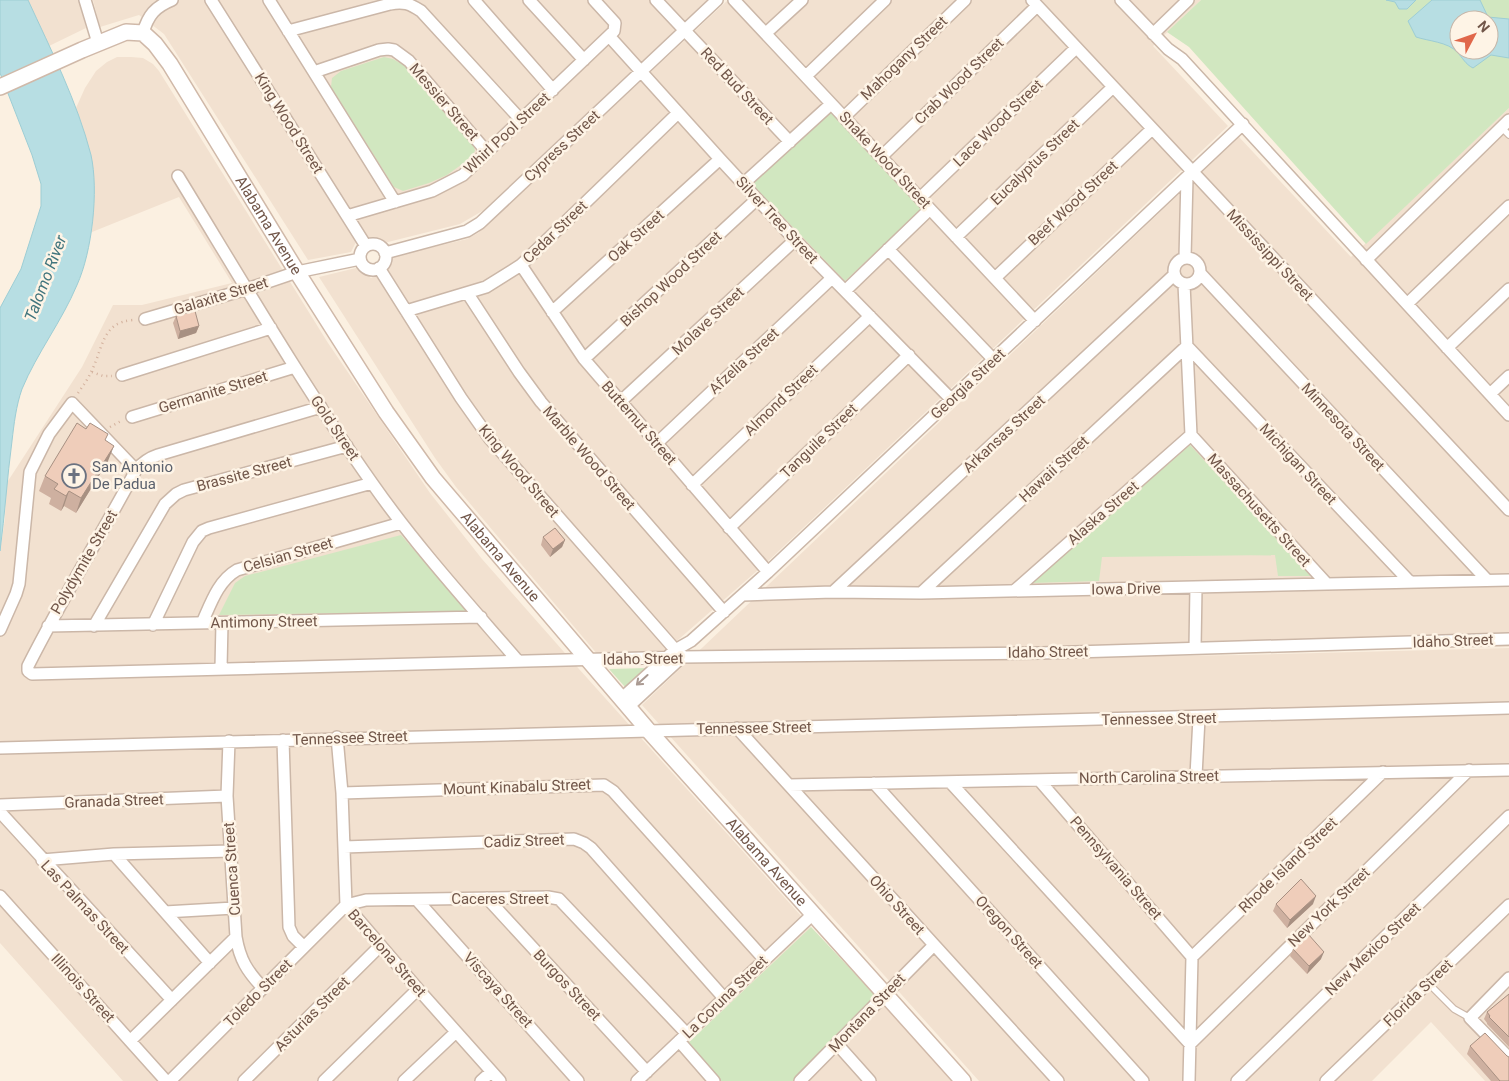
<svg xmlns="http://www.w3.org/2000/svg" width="1509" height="1081" font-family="Roboto,sans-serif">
<rect width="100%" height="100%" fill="#fbf0e1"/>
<!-- residential -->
<path fill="#f2e1d0" d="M28 0H79L86 28 49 46Z
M93 0H707L484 210 460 224 384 243 368 237 356 242 351 252 308 260 164 34 139 15 100 27Z
M728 0H1201L1153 46 1228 126 765 564 663 653 598 655 456 487 435 458 319 277 356 268 371 278 387 270 392 257 467 239 478 233Z
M117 57H131L143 58 153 64 159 71 328 343 430 493 482 559 579 669 811 927 688 1043 721 1081H123L0 943V551L5 519 6 484 82 367 113 305H142L232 283 179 197 92 232 94 190 91 156 76 108 85 88 96 71 107 62Z
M1509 108V647L818 660 1245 655 1509 648V1081H1485L1431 1022 1372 1081H979L642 705 1239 137 1351 257Z
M876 996 951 1081H794Z"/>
<!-- green -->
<path fill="#d1e7c0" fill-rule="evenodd" d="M1201 0H1509V108L1366 244 1189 47 1167 32ZM1459 20H1489V50H1459Z
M384 57 393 59 405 66 473 143 475 151 468 160 447 175 429 183 403 191 394 187 331 87 332 78 341 71Z
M830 110 923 208 845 281 752 185Z
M1190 445 1311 576H1278L1275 555 1102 557 1099 581 1032 583Z
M401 535 467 611 219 615 235 583 245 576Z
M647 668 625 687 609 669Z
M811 927 876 996 794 1081H721L688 1043Z"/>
<!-- water -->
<path fill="#b7dee3" stroke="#9dcdd4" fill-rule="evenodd" d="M0 0H28C51 50 77 101 91 155 99 191 92 252 77 285 62 321 37 353 22 389 16 406 14 424 12 441 7 478 5 514 0 551V308L21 269 41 206V184L32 155 0 73Z
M1386 0H1416L1407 9H1399L1395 2Z
M1432 0H1480L1488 17 1509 19V58L1491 55 1473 68C1465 64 1463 58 1457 52 1448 42 1428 41 1416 37L1408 21ZM1459 20H1489V50H1459Z"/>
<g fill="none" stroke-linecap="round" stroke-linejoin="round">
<!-- lane casing -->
<g stroke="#cbb7a8" stroke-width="8">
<path id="lane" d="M1501 127 1509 135
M1428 983 1454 1009 1470 1018"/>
</g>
<!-- street casing -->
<g stroke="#cbb7a8" stroke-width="14">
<path id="street" d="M85 0 98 43
M211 0 366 246
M269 0 395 202
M474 0 553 90
M529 0 584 60
M656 0 790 142
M734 0 1035 321
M1032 0 1509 510
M1121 0 1168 49 1182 59 1509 415
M288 31 390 4C404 1 410 4 421 11L521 120
M143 33C148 15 155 7 172 0
M766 33 802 0
M1153 34 1188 0
M609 36 720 159 795 240 951 399
M314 72 379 50 388 49 394 50 409 61 487 152
M806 76 885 0
M844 117 965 0
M881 157 1037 6
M178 176C241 279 302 384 372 483 416 546 468 603 518 661
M743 184 831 104
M920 198 1076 48
M347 216 432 191 463 175 614 31 615 23 594 0
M956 237 1113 87
M360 257a13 13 0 1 1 26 0a13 13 0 1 1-26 0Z
M888 249 993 359
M385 253 467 231 480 223 717 0
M1185 258 1187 177
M1174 271a13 13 0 1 1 26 0a13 13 0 1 1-26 0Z
M1366 260 1509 120
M521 265 584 359 768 572
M379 268 461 398 490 439 679 654
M1200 273 1487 580
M995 278 1152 129
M1184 284 1191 435
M845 291 930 209
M468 294 519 372 541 402 724 612
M1407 304 1509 206
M406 311 486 287 521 265 678 113
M552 312 720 159
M145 319 247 289 297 272 360 259
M1447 348 1509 289
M584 359 757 199
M122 375 271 328
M1490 394 1509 376
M620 402 795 240
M321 407 158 455C149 458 143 462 136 470 101 535 62 599 28 666V671L32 674 682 657 1041 653 1509 639
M132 417 295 367
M1191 435 1327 584
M656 444 832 278
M692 485 870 316
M729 528 909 355
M1014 591 1191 435
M833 592 1174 275
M921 593 1187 346 1410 582
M743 595 833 592 921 593 1509 580
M202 623C211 603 218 581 237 570L401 523
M153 625 193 542 202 531 209 528 372 483
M48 626 481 617
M94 626 165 504 176 494 184 490 347 446
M0 630 16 594 19 584 30 472 49 434 72 403 136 470
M1195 648 1196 587
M221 668 222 623
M621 699 675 650 691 641 768 572 1243 124
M628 707 683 656
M737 728 1058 1081
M337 737 342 793 346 905 418 989 500 1081
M283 740 289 927 293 936 304 947
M229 741 227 796 236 937C240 960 247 971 263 988
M0 748C503 733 1006 724 1509 708
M1196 776 1199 718
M1039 780 1192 957
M950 782 1190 1044 1469 770
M874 783 1143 1081
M789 785 1509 770
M342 793 604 785 613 791 764 959
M0 805 227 796
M0 812 172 1000
M344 847 574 839 584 843 591 848 724 998
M114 854 210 963
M42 860 114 854 231 851
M0 896 166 1081
M487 898 647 1072
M417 900 578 1081
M165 912 234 908
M1192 957 1383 772
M1509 978 1470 1018 1509 1058
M130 1041 236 937
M679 1041 714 1081
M837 1044 870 1081
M170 1081 346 905 366 900 548 897 559 899 687 1034
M244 1081 380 946
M324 1081 418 989
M404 1081 456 1032
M481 1081 491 1072
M637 1081 813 914
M800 1081 934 945
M1189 1081 1192 957
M1237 1081 1509 816
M1326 1081 1509 905"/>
</g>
<!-- secondary casing -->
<g stroke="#d0b9a9" stroke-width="18">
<g id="secondary">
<path id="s1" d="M0 87 82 50 126 32 143 33 155 44 170 64 297 272 386 412 433 478 648 730 963 1081"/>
</g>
</g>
<!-- path -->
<path stroke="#d3b19d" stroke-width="2.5" stroke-dasharray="1 4" stroke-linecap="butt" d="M92 372 103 376H112
M78 393C83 386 88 379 91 372 103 350 101 322 133 320
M110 427 121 421"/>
<!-- lane -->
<use href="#lane" stroke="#fff" stroke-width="5.5"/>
<!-- street -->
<use href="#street" stroke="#fff" stroke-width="11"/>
<!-- secondary -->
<use href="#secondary" stroke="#fff" stroke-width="15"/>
</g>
<!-- wall -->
<path fill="#ceb0a0" d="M176 316 199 326 196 333 178 339 173 323Z
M106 441 108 461 76 513 64 506 61 511 49 504 51 498 39 491 45 476Z
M543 537 565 540 562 547 550 557 541 545Z
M1276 904H1313L1287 928 1273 911Z
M1293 949 1321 959 1307 974 1290 956Z
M1509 994V1047L1487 1024V1023L1484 1019 1487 1012Z
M1470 1046 1507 1056 1509 1081H1491L1467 1054Z"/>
<!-- shaded-wall -->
<path fill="#a79082" d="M199 326 196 333 178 339 180 331Z
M114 446 108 461 76 513 81 498Z
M69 491 64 506 61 511 66 496Z
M565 540 562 547 550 557 553 549Z
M1316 896 1313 904 1287 928 1290 920Z
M1324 952 1321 959 1307 974 1309 966Z"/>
<!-- building -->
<path fill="#efcdba" stroke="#a79082" d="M195 311 199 326 180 331 176 316Z
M77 423 86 429 90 423 108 434 105 440 114 446 81 498 69 491 66 496 54 489 58 484 45 476Z
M555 528 565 540 553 549 543 537Z
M1301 879 1316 896 1290 920 1276 904Z
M1308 934 1324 952 1309 966 1293 949Z
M1509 994V1037L1489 1017 1490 1016 1487 1012Z
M1485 1033 1507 1056 1509 1057V1081H1500L1470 1046Z"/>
<!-- one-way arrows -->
<defs><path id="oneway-shaft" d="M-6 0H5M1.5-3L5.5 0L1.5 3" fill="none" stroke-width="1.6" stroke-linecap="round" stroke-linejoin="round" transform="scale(1.25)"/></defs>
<use stroke="#aa9a92" href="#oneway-shaft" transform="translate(642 680) rotate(138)"/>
<!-- icons -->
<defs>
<g id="church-ring" transform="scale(1.25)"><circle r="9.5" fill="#fef4e6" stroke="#6b7280" stroke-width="1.5"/><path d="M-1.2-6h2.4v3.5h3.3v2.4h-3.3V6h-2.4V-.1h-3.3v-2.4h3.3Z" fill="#6b7280"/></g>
</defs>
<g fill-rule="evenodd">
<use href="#church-ring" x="74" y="476"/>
</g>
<g text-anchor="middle" stroke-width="5" stroke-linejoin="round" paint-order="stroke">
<!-- street labels -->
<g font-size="15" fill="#715649" stroke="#fef4e6">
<text transform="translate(904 58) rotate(-44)" y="5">Mahogany Street</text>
<text transform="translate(959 81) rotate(-44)" y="5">Crab Wood Street</text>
<text transform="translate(737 86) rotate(47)" y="5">Red Bud Street</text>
<text transform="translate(444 102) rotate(49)" y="5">Messier Street</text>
<text transform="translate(289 123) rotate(58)" y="5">King Wood Street</text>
<text transform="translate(998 123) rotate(-44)" y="5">Lace Wood Street</text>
<text transform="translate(507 133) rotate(-43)" y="5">Whirl Pool Street</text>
<text transform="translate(562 146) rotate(-43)" y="5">Cypress Street</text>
<text transform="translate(885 160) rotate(47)" y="5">Snake Wood Street</text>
<text transform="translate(1035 162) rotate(-44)" y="5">Eucalyptus Street</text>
<text transform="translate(1073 203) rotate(-43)" y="5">Beef Wood Street</text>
<text transform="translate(777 220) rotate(47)" y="5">Silver Tree Street</text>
<text dy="5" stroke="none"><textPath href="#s1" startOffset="385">Alabama Avenue</textPath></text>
<text transform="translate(555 232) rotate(-44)" y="5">Cedar Street</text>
<text transform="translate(636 236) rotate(-42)" y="5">Oak Street</text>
<text transform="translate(1270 255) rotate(47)" y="5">Mississippi Street</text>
<text transform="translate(671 279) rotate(-43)" y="5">Bishop Wood Street</text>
<text transform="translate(221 296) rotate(-17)" y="5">Galaxite Street</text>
<text transform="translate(708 321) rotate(-43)" y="5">Molave Street</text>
<text transform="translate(744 361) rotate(-43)" y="5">Afzelia Street</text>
<text transform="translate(968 384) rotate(-43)" y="5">Georgia Street</text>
<text transform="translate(213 392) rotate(-17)" y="5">Germanite Street</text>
<text transform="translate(781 400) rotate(-44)" y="5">Almond Street</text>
<text transform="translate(639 423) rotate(49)" y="5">Butternut Street</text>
<text transform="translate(1343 427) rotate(47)" y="5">Minnesota Street</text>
<text transform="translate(335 428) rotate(56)" y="5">Gold Street</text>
<text transform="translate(1004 434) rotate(-43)" y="5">Arkansas Street</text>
<text transform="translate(819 441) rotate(-44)" y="5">Tanguile Street</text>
<text transform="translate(589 458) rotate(49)" y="5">Marble Wood Street</text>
<text transform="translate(1298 464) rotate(47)" y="5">Michigan Street</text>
<text transform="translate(1054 469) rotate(-43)" y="5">Hawaii Street</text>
<text transform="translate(519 471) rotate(50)" y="5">King Wood Street</text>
<text transform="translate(244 474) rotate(-15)" y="5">Brassite Street</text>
<text transform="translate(1259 510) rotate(48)" y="5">Massachusetts Street</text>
<text transform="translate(1103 513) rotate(-41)" y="5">Alaska Street</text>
<text transform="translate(288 555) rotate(-16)" y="5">Celsian Street</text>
<text dy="5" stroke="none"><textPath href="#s1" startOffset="790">Alabama Avenue</textPath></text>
<text transform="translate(84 562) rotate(-60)" y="5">Polydymite Street</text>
<text transform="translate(1126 589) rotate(-1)" y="5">Iowa Drive</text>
<text transform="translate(264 622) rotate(-1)" y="5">Antimony Street</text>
<text transform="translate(1453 641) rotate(-2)" y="5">Idaho Street</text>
<text transform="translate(1048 652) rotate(-1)" y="5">Idaho Street</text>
<text transform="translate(643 659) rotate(-1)" y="5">Idaho Street</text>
<text transform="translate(1159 719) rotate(-1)" y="5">Tennessee Street</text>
<text transform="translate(754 728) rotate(-1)" y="5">Tennessee Street</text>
<text transform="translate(350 738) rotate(-2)" y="5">Tennessee Street</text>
<text transform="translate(1149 777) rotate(-1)" y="5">North Carolina Street</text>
<text transform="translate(517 787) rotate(-2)" y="5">Mount Kinabalu Street</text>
<text transform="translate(114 801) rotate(-2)" y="5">Granada Street</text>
<text transform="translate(524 841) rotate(-2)" y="5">Cadiz Street</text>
<text dy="5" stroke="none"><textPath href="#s1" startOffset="1195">Alabama Avenue</textPath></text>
<text transform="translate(1288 865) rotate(-44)" y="5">Rhode Island Street</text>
<text transform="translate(1116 868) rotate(49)" y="5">Pennsylvania Street</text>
<text transform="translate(232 869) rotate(-94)" y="5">Cuenca Street</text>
<text x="500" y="904">Caceres Street</text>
<text transform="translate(897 905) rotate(48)" y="5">Ohio Street</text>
<text transform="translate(85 907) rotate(47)" y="5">Las Palmas Street</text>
<text transform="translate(1329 907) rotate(-44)" y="5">New York Street</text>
<text transform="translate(1009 932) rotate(48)" y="5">Oregon Street</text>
<text transform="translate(1373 949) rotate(-44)" y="5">New Mexico Street</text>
<text transform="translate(387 953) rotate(49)" y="5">Barcelona Street</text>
<text transform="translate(567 985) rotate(47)" y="5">Burgos Street</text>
<text transform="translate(83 988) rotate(48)" y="5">Illinois Street</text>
<text transform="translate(498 990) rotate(48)" y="5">Viscaya Street</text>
<text transform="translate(258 993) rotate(-45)" y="5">Toledo Street</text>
<text transform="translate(1418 993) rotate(-44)" y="5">Florida Street</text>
<text transform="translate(725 997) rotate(-44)" y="5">La Coruna Street</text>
<text transform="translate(867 1013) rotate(-46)" y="5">Montana Street</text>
<text transform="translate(312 1014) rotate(-45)" y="5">Asturias Street</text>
</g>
<!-- worship labels -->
<g font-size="15" fill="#5b616d" stroke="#fef4e6" text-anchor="start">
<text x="92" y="472">San Antonio<tspan x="92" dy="17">De Padua</tspan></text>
</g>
<!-- water labels -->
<g font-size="16" font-style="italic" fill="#41757d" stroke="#fef4e6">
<text transform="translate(45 278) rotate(-69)" y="6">Talomo River</text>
</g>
</g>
<!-- north arrow -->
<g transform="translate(1474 35) rotate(49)"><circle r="24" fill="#fef4e6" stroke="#c6b5a7"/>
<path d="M0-4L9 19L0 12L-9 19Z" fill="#e0674a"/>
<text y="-8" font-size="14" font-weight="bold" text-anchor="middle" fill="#715649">N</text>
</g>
</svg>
